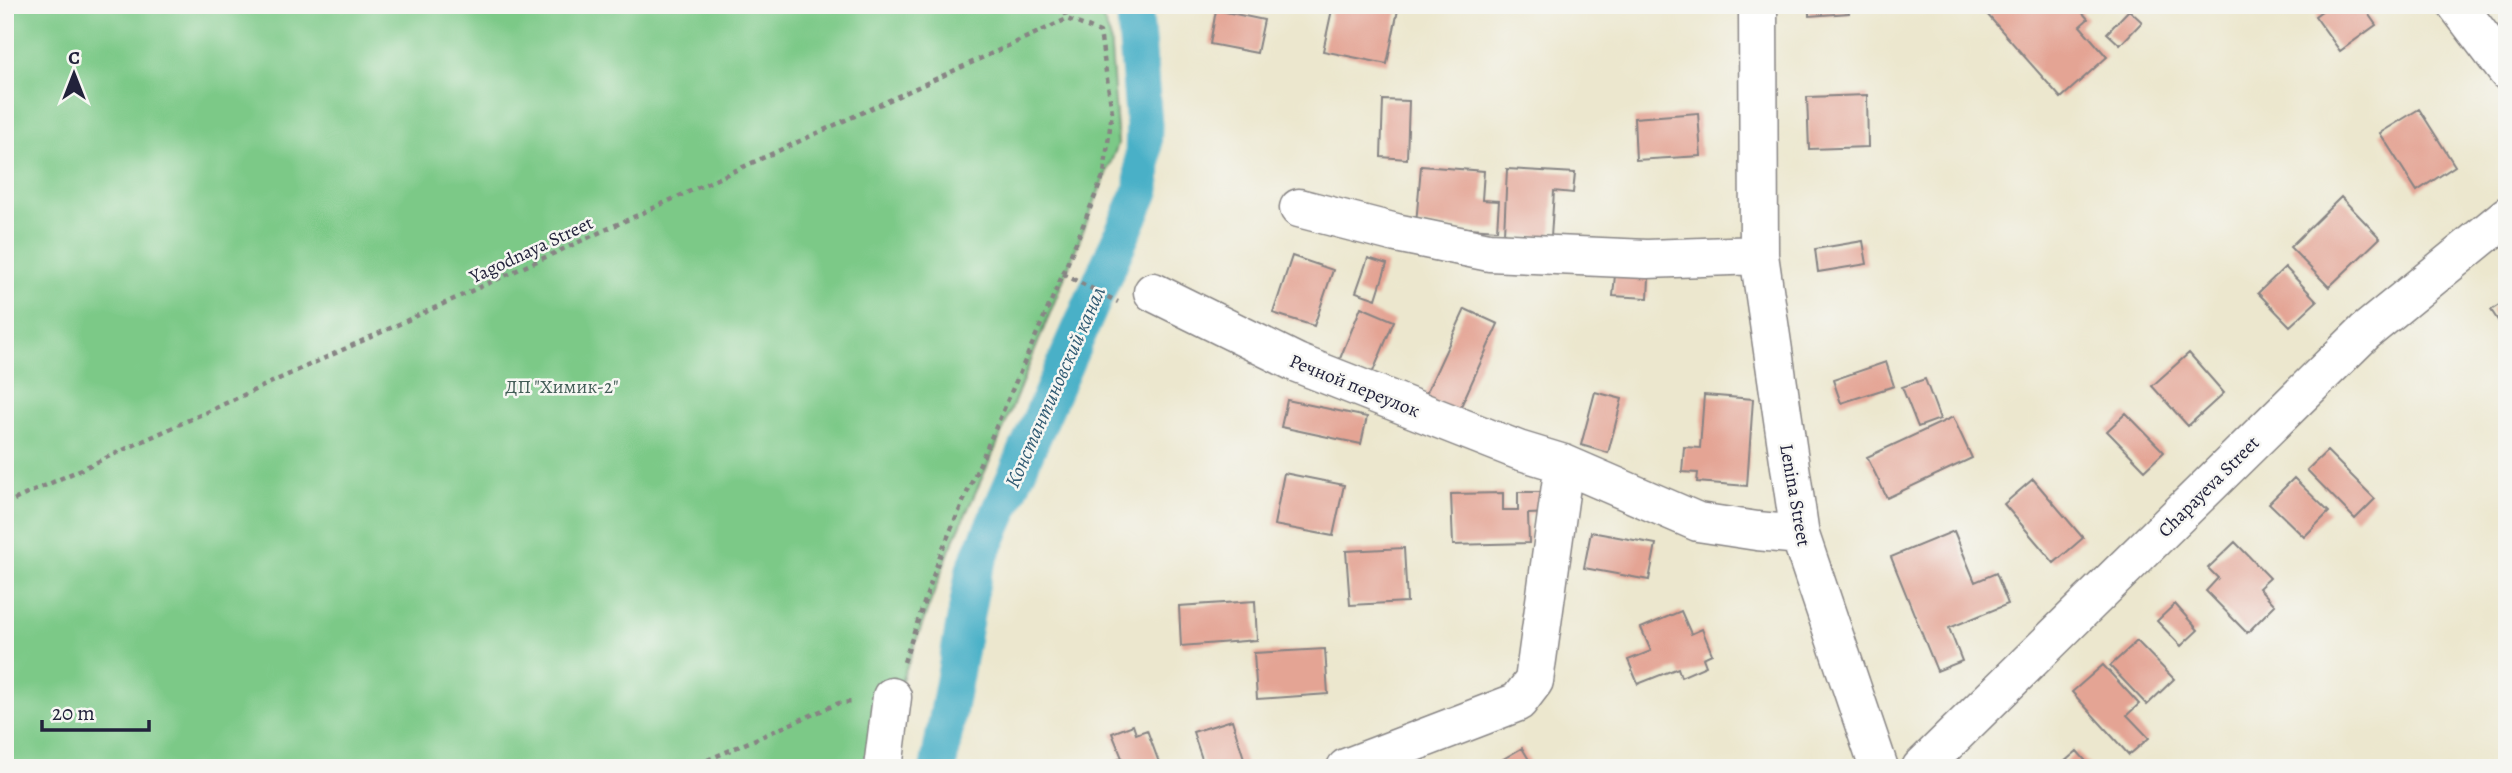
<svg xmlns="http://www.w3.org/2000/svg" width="2512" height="773" font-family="Alegreya,serif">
<rect width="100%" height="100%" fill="#f6f6f2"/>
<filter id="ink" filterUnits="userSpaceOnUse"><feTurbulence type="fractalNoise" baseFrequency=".0143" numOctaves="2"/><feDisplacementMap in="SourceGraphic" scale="14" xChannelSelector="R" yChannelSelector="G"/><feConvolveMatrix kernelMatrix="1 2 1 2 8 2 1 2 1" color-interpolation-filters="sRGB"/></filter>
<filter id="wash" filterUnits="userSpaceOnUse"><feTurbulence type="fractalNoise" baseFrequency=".00686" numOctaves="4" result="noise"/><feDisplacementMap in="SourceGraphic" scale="28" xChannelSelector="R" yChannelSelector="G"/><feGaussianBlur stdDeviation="1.57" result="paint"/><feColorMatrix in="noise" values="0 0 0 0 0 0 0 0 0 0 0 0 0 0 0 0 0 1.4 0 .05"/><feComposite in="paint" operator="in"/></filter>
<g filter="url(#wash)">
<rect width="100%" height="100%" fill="#ece7ce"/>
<!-- green -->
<path fill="#7cc987" stroke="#4f7661" stroke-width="2" d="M5 5H1097L1110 36 1118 144 996 447 950 549 896 696 887 768H5Z"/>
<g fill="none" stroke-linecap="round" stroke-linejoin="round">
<!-- canal -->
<path stroke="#48b0c7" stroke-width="37" d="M938 768 974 570 1142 189 1144 125 1134 5"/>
</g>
<g id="blocks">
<!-- building -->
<path fill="#e4a494" d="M1333 5H1399L1387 64 1323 51Z
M1809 5H1848L1849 13 1809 16Z
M1979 5H2076L2088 19 2080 26 2107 57 2061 98Z
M2330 5H2362L2376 25 2340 51 2315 16Z
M1216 10 1264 20 1257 53 1210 44Z
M2129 10 2142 22 2120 45 2107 33Z
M1867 95 1868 147 1809 149 1807 97Z
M1383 100 1409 101 1407 159 1381 157Z
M2419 109 2455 166 2417 191 2380 133Z
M1698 113 1701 156 1636 160 1634 118Z
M1421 166 1484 171 1482 200 1499 201 1497 230 1416 224Z
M1507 169 1575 173 1573 193 1554 191 1551 237 1504 234Z
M2341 197 2380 238 2329 287 2290 247Z
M1863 241 1867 264 1818 272 1815 249Z
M1292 256 1333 270 1314 326 1273 313Z
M1368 258 1387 264 1376 299 1356 292Z
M2285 267 2317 301 2290 326 2258 293Z
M1615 275 1649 278 1648 298 1613 296Z
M2507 300V334L2491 310Z
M1361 307 1394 321 1372 374 1339 361Z
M1465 309 1498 324 1458 413 1424 398Z
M2189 353 2224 393 2188 426 2152 386Z
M1886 362 1894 386 1841 403 1833 380Z
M1925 379 1940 419 1918 427 1902 387Z
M1595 392 1622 399 1608 453 1581 445Z
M1704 395 1753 399 1747 486 1697 482 1698 473 1682 472 1684 447 1700 448Z
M1287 400 1367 417 1361 444 1281 427Z
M2126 413 2164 452 2145 470 2107 431Z
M1953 417 1972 458 1887 498 1867 457Z
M2327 451 2375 499 2355 519 2307 470Z
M1284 473 1344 485 1333 536 1274 525Z
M2294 478 2329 512 2304 537 2269 503Z
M2033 479 2083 538 2054 563 2004 504Z
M1518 492H1550L1551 513 1528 514 1529 543 1453 545 1451 494 1503 493V510H1518Z
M1954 531 1975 582 1996 573 2008 604 1949 628 1962 661 1937 671 1891 557Z
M1591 532 1656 544 1649 580 1584 568Z
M2235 542 2270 578 2259 588 2275 605 2247 633 2206 591 2218 578 2208 568Z
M1404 548 1407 602 1350 605 1346 551Z
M1255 601 1257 640 1181 646 1179 606Z
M2175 604 2198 630 2181 646 2157 621Z
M1681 611 1691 634 1702 629 1712 654 1703 658 1706 666 1681 677 1678 668 1638 684 1628 660 1651 651 1641 628Z
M2137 641 2174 679 2147 705 2110 666Z
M1325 649 1328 694 1257 699 1254 653Z
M2103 665 2139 704 2127 715 2149 738 2129 755 2072 692Z
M1232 720 1247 768H1205L1193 732Z
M1133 725 1136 734 1147 730 1161 768H1098L1122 758 1112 733Z
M1522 748 1534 768H1488Z
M2077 751 2092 768H2057Z"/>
</g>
</g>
<g filter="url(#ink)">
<use href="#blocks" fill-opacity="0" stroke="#878484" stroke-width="2"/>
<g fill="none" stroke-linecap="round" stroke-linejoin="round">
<!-- minor casing -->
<g stroke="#878484" stroke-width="41">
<path id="minor" d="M1758 5 1759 255 1800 535 1879 768
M2457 5 2507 71
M1299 208 1396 233 1489 252 1647 259 1759 255
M1153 292 1297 363 1518 450 1564 464 1698 522 1757 531 1800 535
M883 768 892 697
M1346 768 1518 702 1534 681 1564 464
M1921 768 2365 332 2507 216"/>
</g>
<!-- path -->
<path stroke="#878484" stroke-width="4.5" stroke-dasharray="5 5" stroke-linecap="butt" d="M1063 274 1118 302
M5 504 1067 19
M904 662 942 550 1063 274 1104 174 1112 112 1100 32 1067 19 1063 5
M689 768 839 703 853 702"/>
<!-- minor -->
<use href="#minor" stroke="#fff" stroke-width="38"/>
</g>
</g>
<g text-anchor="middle" stroke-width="5" stroke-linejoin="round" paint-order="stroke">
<!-- street labels -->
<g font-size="19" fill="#22223b" stroke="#f6f6f2">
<text transform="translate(531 249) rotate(-25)" y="7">Yagodnaya Street</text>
<text transform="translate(1355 385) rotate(22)" y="7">Речной переулок</text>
<text transform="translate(2208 486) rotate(-45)" y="7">Chapayeva Street</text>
<text transform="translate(1796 495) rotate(80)" y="7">Lenina Street</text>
</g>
<!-- park labels -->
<g font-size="19" fill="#425c56" stroke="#f6f6f2">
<text x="562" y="393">ДП "Химик-2"</text>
</g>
<!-- water labels -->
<g font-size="21" font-style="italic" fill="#315b73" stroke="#f6f6f2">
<text transform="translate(1055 387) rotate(-66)" y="7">Константиновский канал</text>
</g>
</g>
<!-- margin -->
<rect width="2512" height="773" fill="none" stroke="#f6f6f2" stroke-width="28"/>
<!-- north arrow -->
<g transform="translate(74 74)" stroke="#f6f6f2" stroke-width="5" paint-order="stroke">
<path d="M0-5L12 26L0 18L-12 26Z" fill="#22223b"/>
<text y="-10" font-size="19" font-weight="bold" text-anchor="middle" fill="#22223b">С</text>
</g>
<!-- scale -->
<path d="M42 720v10h107v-10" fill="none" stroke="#22223b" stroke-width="3.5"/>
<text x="52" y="720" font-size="21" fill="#22223b" stroke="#f6f6f2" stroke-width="5" paint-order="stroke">20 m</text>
</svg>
